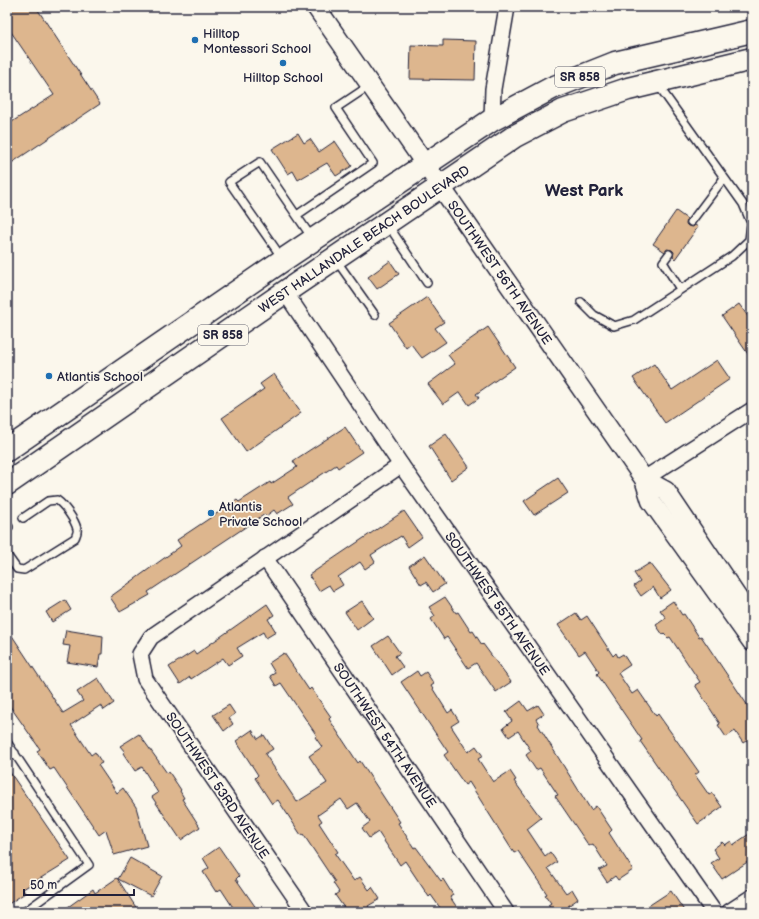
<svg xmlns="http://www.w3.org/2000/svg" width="759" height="919" font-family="'Balsamiq Sans',sans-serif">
<rect width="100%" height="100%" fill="#fbf7ec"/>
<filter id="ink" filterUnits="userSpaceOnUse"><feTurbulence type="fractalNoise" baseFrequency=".025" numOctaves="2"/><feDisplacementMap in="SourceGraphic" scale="8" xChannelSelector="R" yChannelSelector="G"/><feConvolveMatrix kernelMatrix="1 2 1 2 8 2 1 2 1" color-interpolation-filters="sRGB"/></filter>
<g filter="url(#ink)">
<!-- building -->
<path fill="#ddb68e" stroke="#22223b" d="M7 7H36L100 104 7 166V125L54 95 7 26Z
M443 40 476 41 475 80 410 79 411 45 443 46Z
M298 133 304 143 310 139 319 152 335 141 352 166 336 176 327 163 298 180 293 171 288 174 272 149Z
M676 211 687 219 686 224 688 226 693 227 695 225 698 227 675 259 673 257 674 252 672 250 667 249 665 252 653 244Z
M390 261 399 274 377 289 368 277Z
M427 297 444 322 435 328 446 342 422 358 411 344 406 348 389 323Z
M739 304 752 322V360L722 316Z
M488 327 515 367 476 394 479 398 469 405 460 392 443 404 428 384 455 364 448 355Z
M717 360 730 379 665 423 633 378 654 364 672 390Z
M274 374 301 413 246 452 222 418 264 389 260 384Z
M345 427 362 452 338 468 336 465 288 497 293 504 277 514 274 510 266 516 265 514 148 592 150 595 120 612 110 597 181 546 177 540 237 500 239 502 270 482 271 484 297 467 293 461Z
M446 434 469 467 451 480 429 446Z
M558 478 568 493 534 515 524 501Z
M404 511 422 537 408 547 401 536 371 555 375 562 365 569 360 562 338 577 343 585 333 591 329 585 319 591 309 575Z
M425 555 445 584 433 592 426 582 421 585 409 566Z
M650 563 671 590 660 598 653 587 641 596 634 586 640 582 634 573Z
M445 597 456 613 458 612 471 632 473 631 482 645 483 644 511 682 496 692 476 663 468 668 447 637 444 639 431 619 435 616 429 607Z
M65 600 71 610 52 622 46 612Z
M362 601 373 618 357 630 345 612Z
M673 601 682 615 684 614 699 637 701 636 748 706 752 703V737L743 743 735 731 726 737 718 725 720 724 695 685 700 682 670 637 668 638 664 634 663 635 656 625 666 618 660 610Z
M267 604 274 615 268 619 276 632 266 638 263 632 237 648 242 656 228 665 223 658 191 679 190 677 180 684 169 667 194 651 196 654Z
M576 613 581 620 587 616 613 656 616 653 618 657 623 654 630 665 618 673 632 694 638 690 656 716 658 714 699 772 695 775 709 795 712 793 722 807 698 824 640 741 642 740 597 674 599 672 585 651 579 655 558 625Z
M7 628 63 713 83 701 77 692 98 678 114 703 104 710 101 705 71 725 91 755 95 752 102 763 98 765 117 793 123 788 136 807 147 846 114 855 106 830 99 835 54 768 50 770 37 751 40 749 7 702Z
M66 630 103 636 102 654H100L98 667 67 662 70 646 63 645Z
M388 636 400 653 395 656 403 667 392 675 373 646Z
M284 653 309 690 311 688 331 717 329 719 358 763 360 761 400 822 398 823 414 848 416 847 441 881 443 879 453 895 450 897 460 912H443L431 895 429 897 405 861 400 865 378 832 369 838 362 828 370 822 357 803 348 809 341 799 318 815 322 821 319 823 338 852 335 854 354 881 360 877 369 890 372 887 380 899 368 906 372 912H347L335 895 339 892 333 883 335 882 303 834 301 835 278 800 272 804 255 778 258 775 236 741 252 730 258 739 264 735 273 749 265 754 297 802 327 783 309 756 322 747 315 737 317 736 281 683 276 686 270 676 275 673 269 663Z
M417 671 420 676 426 672 434 684 431 686 448 713 452 710 459 721 451 726 468 752 476 746 483 756 478 759 493 782 510 771 516 780 514 781 541 818 527 829 545 856 550 852 557 862 548 868 566 893 572 889 578 899 568 906 572 912H553L548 905 551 903 545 895 547 894 518 851 514 853 469 782 465 785 444 755 448 752 401 682Z
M521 701 528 711 538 705 544 714 536 719 539 724 538 725 591 810 596 806 612 830 609 833 633 870 618 880 615 876 607 882 599 870 607 866 593 844 589 846 555 796 558 795 540 768 536 770 526 755 531 751 518 731 509 737 503 728 512 721 506 712Z
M229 705 235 714 229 718 233 724 224 731 213 715Z
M139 734 167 773 169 772 181 790 180 791 184 798 182 799 200 827 181 840 152 797 158 793 142 767 135 771 123 753 125 752 120 746Z
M7 768 70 860 23 889 25 893 7 905Z
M752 832V859L722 879 711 863 719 858 713 849 722 842 725 845 731 841 733 845Z
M219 847 239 876 236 879 259 912H236L221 889 216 892 203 872 209 868 203 858Z
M130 858 162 876 151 896 118 879Z
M117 878 139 912H61L93 889 95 893Z
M671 891 685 912H639Z"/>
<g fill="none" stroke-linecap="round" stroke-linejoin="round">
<!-- service casing -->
<g stroke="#22223b" stroke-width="10">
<path id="service" d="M297 215 373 163 336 108 369 86
M691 222 724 178
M388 225 427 283
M669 254 663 262 680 289
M282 258 229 182 260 162 312 238
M336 260 375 315
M581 302 594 315 614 326 634 320 732 256 749 240 751 223 743 204 658 85
M7 529 9 527
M7 555 17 569 24 570 75 538C76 535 78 532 77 529 75 520 64 505 57 500L48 501 23 518
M7 742 89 865 24 912
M7 758 15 753"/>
</g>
<!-- minor casing -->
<g stroke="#22223b" stroke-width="18">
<g id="minor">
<path d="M492 120 493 89 507 7"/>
<path id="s1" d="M285 292 401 465 714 912"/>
<path d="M644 479 752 410"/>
<path id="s2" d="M265 558 506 912"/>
<path d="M305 912 145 679 140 654 151 637 401 465"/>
<path d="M729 912 752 897"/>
</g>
</g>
<!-- tertiary casing -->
<g stroke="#22223b" stroke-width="21">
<g id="tertiary">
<path id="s3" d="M316 7 644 479 651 501 752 642"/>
<path d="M644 479 666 491 752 619"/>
</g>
</g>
<!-- primary casing -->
<g stroke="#22223b" stroke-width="25">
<g id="primary">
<path d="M7 450 283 260 492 120 552 88 615 63 752 31"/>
<path id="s4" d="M7 484 285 292 515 136 563 111 628 89 752 59"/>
</g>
</g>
<!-- service -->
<use href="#service" stroke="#fbf7ec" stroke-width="7"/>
<!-- minor -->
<use href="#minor" stroke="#fbf7ec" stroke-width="15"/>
<!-- tertiary -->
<use href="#tertiary" stroke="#fbf7ec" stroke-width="18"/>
<!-- primary -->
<use href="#primary" stroke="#fbf7ec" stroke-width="22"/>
</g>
</g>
<!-- markers -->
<g fill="#1f6fb2" stroke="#fbf7ec" stroke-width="1.5">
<circle cx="195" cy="40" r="4"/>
<circle cx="283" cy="63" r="4"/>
<circle cx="49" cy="376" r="4"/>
<circle cx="211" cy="513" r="4"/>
</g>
<g text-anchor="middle" stroke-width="3.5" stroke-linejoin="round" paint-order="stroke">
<!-- shield labels -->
<g fill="#fbf7ec" stroke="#636270" stroke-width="1">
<rect x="555" y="67" width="50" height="20" rx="3"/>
<rect x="198" y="325" width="50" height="20" rx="3"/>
</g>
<g font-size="12" font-weight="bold" fill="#22223b">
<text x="580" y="81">SR 858</text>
<text x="223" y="339">SR 858</text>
</g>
<!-- poi labels -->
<g font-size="13" fill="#22223b" stroke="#fbf7ec" text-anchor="start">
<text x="203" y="38">Hilltop<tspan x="203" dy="15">Montessori School</tspan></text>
<text x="283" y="82" text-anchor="middle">Hilltop School</text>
<text x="57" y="381">Atlantis School</text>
<text x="219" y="511">Atlantis<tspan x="219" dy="15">Private School</tspan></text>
</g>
<!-- street labels -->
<g font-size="13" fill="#22223b" stroke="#fbf7ec">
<text dy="5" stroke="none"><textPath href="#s4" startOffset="433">WEST HALLANDALE BEACH BOULEVARD</textPath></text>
<text dy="5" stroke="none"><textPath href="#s3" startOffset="323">SOUTHWEST 56TH AVENUE</textPath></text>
<text dy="5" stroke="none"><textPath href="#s1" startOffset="377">SOUTHWEST 55TH AVENUE</textPath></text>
<text dy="5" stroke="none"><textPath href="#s2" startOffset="214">SOUTHWEST 54TH AVENUE</textPath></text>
<text transform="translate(218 785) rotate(56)" y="5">SOUTHWEST 53RD AVENUE</text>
</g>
<!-- district labels -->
<g font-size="17" font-weight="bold" fill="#22223b" stroke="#fbf7ec">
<text x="584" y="196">West Park</text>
</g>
</g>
<!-- margin -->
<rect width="759" height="919" fill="none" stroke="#fbf7ec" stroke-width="24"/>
<rect x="12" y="12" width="735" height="895" fill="none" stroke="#22223b" stroke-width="1.5" filter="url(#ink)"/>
<!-- scale -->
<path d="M24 889v6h110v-6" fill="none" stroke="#22223b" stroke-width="2"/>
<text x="30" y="889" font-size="12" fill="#22223b" stroke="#fbf7ec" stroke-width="3" paint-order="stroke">50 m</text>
</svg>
